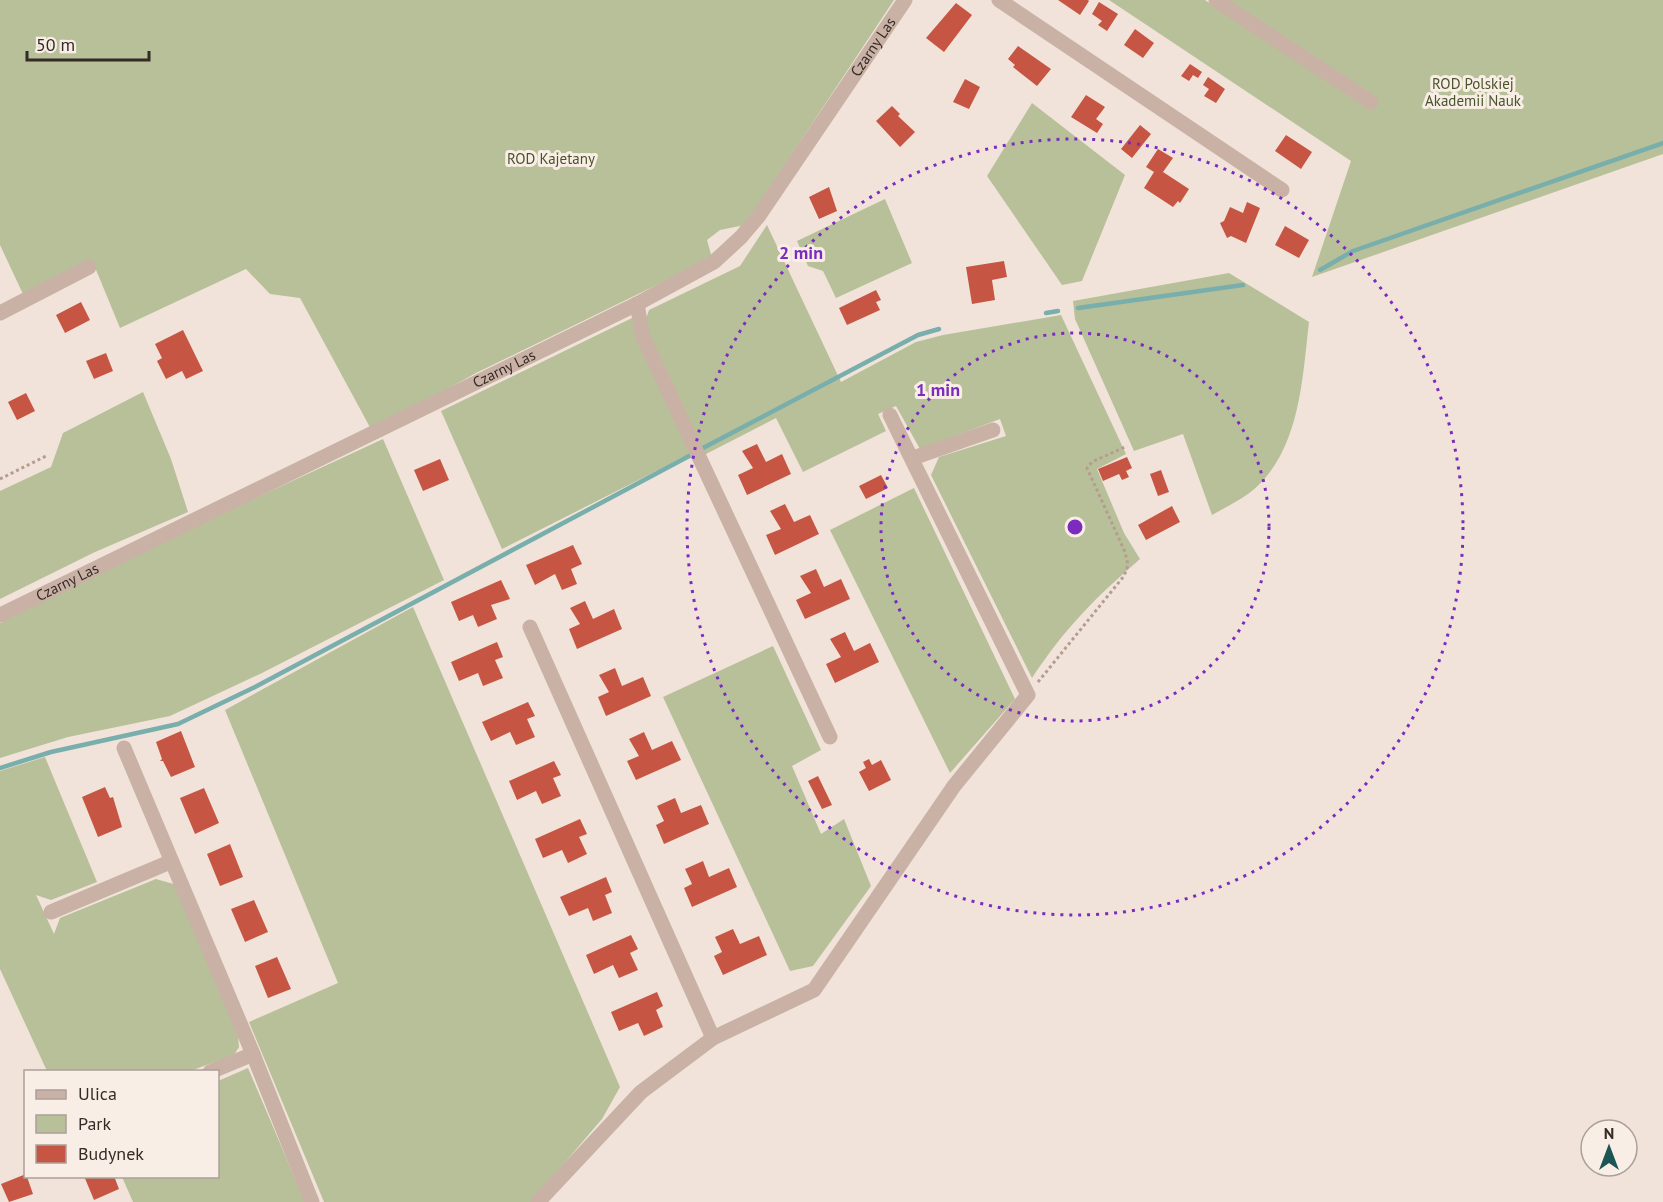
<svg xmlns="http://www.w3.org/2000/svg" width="1663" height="1202" font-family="'PT Sans',sans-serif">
<rect width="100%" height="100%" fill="#f1e3d9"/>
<!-- green -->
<path fill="#b7c099" d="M0 0H894L745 225 720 230 707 240 712 258 476 373 372 431 300 298 270 294 246 269 120 328 92 260 23 294 0 245Z
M1109 0H1205L1369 109 1228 0H1663V154L1312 277 1351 161Z
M1032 103 1125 175 1082 281 1062 285 987 176Z
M885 199 912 263 836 298 823 271 808 266 797 241Z
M767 225 841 382 916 342 943 335 1061 315 1126 454 1097 469 1124 533 1140 559C1095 598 1065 628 1032 678L931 475 939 457 1006 436 1000 419 920 449 896 406 878 414 886 431 803 472 776 418 704 455 644 325 649 310 740 266Z
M1229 273 1309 322C1302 381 1300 455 1248 494 1237 502 1224 508 1212 515L1183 434 1134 451 1075 319 1073 301Z
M632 318 694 452 502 549 441 411Z
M143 392 171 459 188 512 95 552 0 599V491L51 467 63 433Z
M383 439 444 580 260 674 170 716 68 737 0 758V623L195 526Z
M914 488 1015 699 950 773 830 530Z
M413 607 620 1087 602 1119 531 1202H324L249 1022 338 983 225 710Z
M773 646 821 750 792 766 821 834 844 819 871 886 813 966 790 971 663 697Z
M45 757 97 882 51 900 36 895 54 934 60 918 156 879 177 885 238 1037 239 1047 234 1055 190 1071H47L0 969V771Z
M248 1068 305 1202H133L122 1177 218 1176V1081Z"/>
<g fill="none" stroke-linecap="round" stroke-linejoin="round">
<!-- stream -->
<path stroke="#78aeab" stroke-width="4.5" d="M1320 270 1353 251 1663 143
M1078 308 1243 285
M1046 313 1058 311
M703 448 918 335 939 329
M0 768 51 752 178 724 255 687 693 454"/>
</g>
<!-- building -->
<path fill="#c65643" d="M1058 0H1088L1089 1 1080 15Z
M1099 2 1118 14 1107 31 1098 25 1102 21 1092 14Z
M956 3 972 15 944 52 926 38Z
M1135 29 1154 43 1143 58 1124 45Z
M1018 46 1051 69 1037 86 1013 67 1015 65 1008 59Z
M1190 64 1202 72 1198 78 1193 75 1189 81 1181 76Z
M1208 77 1225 89 1216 103 1204 96 1209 89 1203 85Z
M965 79 980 87 969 109 953 102Z
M1086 95 1105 107 1096 119 1103 124 1097 133 1071 117Z
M892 106 900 114 898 116 915 132 900 147 876 121Z
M1140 125 1151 134 1132 158 1121 149Z
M1286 135 1312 152 1301 169 1275 151Z
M1158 149 1173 158 1163 172 1189 189 1180 203 1178 201 1173 207 1144 188 1154 172 1146 167Z
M829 187 837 211 819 219 809 197Z
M1247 202 1260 208 1246 243 1231 236 1227 238 1220 223 1224 221 1230 207 1243 213Z
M1285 226 1309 240 1299 258 1275 245Z
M1004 261 1007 277 992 280 995 300 972 304 966 267Z
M876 290 881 300 876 302 880 310 847 325 839 308Z
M81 302 90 320 65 333 56 315Z
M183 330 203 371 186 379 182 371 166 379 157 361 162 358 155 344Z
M106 353 113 371 94 379 86 361Z
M26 393 35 411 17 420 8 402Z
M757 444 766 462 782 454 791 474 747 495 738 475 753 468 742 451Z
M1127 457 1132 468 1126 471 1129 477 1122 480 1119 474 1103 481 1098 469Z
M440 459 449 480 423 491 414 470Z
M1161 470 1169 492 1158 496 1150 474Z
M881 475 888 488 866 499 859 486Z
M785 504 794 522 810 515 819 534 775 555 766 535 781 529 770 511Z
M1172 506 1180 522 1146 540 1138 525Z
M573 545 582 564 571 569 577 584 562 590 555 574 535 585 526 565Z
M816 569 824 587 841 579 850 599 805 619 796 600 811 593 800 576Z
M501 580 510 599 491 605 497 619 478 627 473 615 459 621 451 602Z
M585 601 593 619 614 609 622 629 577 649 569 629 580 624 570 608Z
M845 632 854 651 870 643 879 662 835 683 826 664 841 657 830 639Z
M497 642 503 657 495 660 503 678 483 686 478 673 459 681 451 662Z
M615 668 622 686 643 677 651 696 606 716 598 697 609 692 599 675Z
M528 702 535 716 527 719 535 737 516 745 510 732 491 741 482 722Z
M181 731 195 767 171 777 163 761H160L162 759 156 742Z
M644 732 652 750 672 741 681 760 636 780 627 761 639 756 629 739Z
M869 759 872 765 881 760 891 780 869 791 859 772 866 768 863 762Z
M554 761 561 775 553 778 561 796 542 804 536 791 517 800 509 781Z
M818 776 832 805 822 809 808 781Z
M105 787 110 798 113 797 122 827 98 837 82 797Z
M204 788 219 823 195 834 180 798Z
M675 798 681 813 701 805 709 824 664 844 656 825 664 821 657 806Z
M580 819 587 834 579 837 587 854 568 863 562 850 543 858 535 839Z
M230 844 243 877 220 886 207 854Z
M703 861 709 877 729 868 737 887 692 907 684 888 692 884 685 869Z
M606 877 612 892 605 895 612 913 593 921 588 908 569 916 560 897Z
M254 900 268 932 245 942 231 909Z
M733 929 740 944 759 936 767 955 723 975 714 956 722 952 715 937Z
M631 935 638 949 630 953 638 970 619 978 613 965 594 974 586 955Z
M277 957 291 989 268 998 255 966Z
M657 992 663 1006 656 1010 663 1027 644 1036 638 1023 619 1031 611 1012Z
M26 1174 33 1194 9 1202 1 1184Z
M84 1176H114L119 1189 94 1200Z"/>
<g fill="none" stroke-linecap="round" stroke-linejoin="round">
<!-- path -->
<path stroke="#b59c90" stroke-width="3" stroke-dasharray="3 3" stroke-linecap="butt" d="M0 479 48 455
M1038 682 1124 576 1128 565 1125 552 1087 468 1092 462 1127 446"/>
<!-- minor -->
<g stroke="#c9b2a5" stroke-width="15">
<path d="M999 0 1282 190"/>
<path d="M1216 0 1371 102"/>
<path d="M637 304 643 337 830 737"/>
<path d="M0 313 89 267"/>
<path d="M913 458 993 430"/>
<path id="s1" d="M0 615 637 304 714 262 741 237 758 217 905 0"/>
<path d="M530 627 713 1038"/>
<path d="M124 748 253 1054 210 1072"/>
<path d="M51 912 170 862"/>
<path d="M253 1054 312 1202"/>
<path d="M538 1202 641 1092 713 1038 814 990 954 786 1028 695 890 415"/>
</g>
</g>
<!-- distance rings -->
<g fill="none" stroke="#7b2cbf" stroke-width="3" stroke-dasharray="3 6">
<circle cx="1075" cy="527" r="194"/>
<circle cx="1075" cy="527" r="388"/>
</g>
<g text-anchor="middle" stroke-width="6" stroke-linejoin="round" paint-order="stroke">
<!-- street labels -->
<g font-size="15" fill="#352a26" stroke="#f9eee5">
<text dy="5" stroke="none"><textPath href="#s1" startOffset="1065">Czarny Las</textPath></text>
<text dy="5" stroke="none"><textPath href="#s1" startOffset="561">Czarny Las</textPath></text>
<text dy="5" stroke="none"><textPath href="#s1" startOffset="75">Czarny Las</textPath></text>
</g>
<!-- park labels -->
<g font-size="15" fill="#48532a" stroke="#f9eee5">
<text x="1473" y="89">ROD Polskiej<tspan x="1473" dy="17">Akademii Nauk</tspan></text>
<text x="551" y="164">ROD Kajetany</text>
</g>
</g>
<circle cx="1075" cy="527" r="9" fill="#7b2cbf" stroke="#f9eee5" stroke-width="3"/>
<g font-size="18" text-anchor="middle" font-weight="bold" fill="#7b2cbf" stroke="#f9eee5" stroke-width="6" stroke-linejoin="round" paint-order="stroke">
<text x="801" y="259">2 min</text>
<text x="938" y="396">1 min</text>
</g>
<!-- legend -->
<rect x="24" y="1070" width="195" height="108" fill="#f9eee5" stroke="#aba099" stroke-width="1.5"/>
<rect x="36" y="1090" width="30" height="9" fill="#c9b2a5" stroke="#aba099" stroke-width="1.5"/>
<text x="78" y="1100" font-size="18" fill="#352a26">Ulica</text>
<rect x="36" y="1115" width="30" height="18" fill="#b7c099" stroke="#aba099" stroke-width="1.5"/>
<text x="78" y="1130" font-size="18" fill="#352a26">Park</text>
<rect x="36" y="1145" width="30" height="18" fill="#c65643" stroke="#aba099" stroke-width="1.5"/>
<text x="78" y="1160" font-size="18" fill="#352a26">Budynek</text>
<!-- north arrow -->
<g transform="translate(1609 1148)"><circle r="28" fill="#f9eee5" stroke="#aba099" stroke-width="1.5"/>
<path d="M0-4.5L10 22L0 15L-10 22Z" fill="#1c5654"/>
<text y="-9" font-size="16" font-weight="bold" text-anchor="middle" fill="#352a26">N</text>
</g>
<!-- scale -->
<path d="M27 51v9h122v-9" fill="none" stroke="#352a26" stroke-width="3"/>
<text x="36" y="51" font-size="18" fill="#352a26" stroke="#f9eee5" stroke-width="4.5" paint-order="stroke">50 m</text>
</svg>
